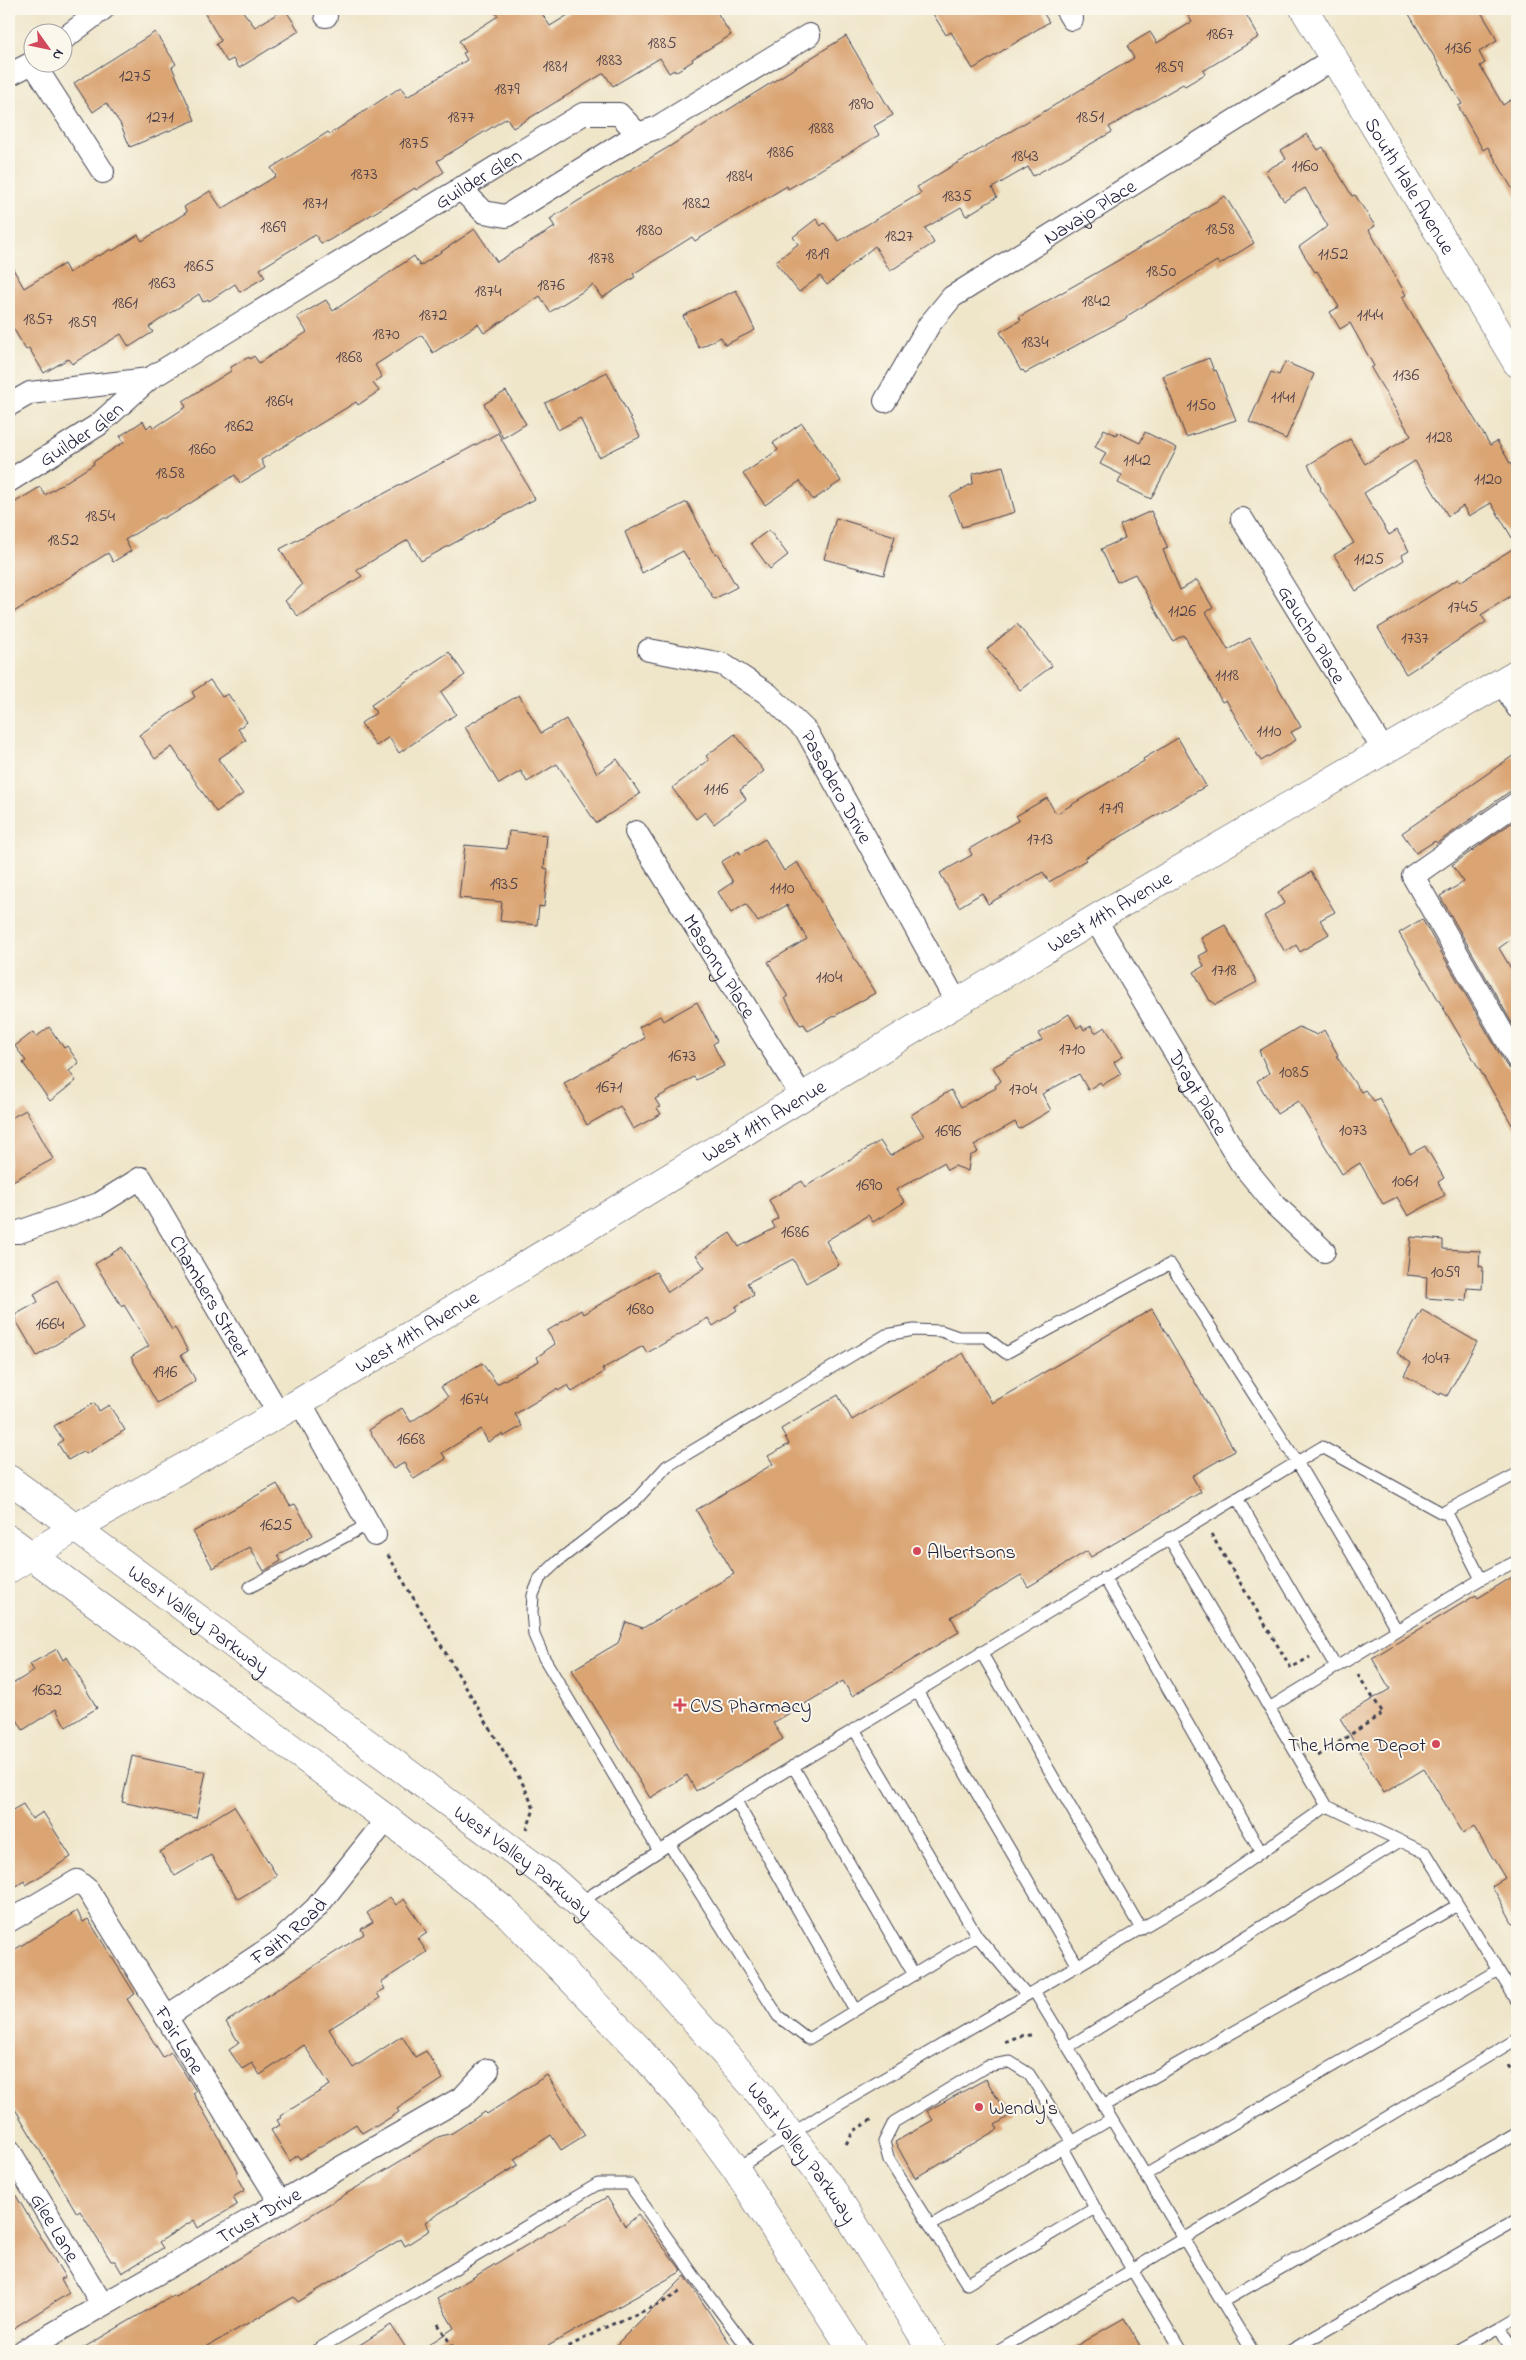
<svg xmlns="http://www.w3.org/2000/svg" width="1526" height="2360" font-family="'Indie Flower',sans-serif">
<rect width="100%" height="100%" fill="#fbf7ec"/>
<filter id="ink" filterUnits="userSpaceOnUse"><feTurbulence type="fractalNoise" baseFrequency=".02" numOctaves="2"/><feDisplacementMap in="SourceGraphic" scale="10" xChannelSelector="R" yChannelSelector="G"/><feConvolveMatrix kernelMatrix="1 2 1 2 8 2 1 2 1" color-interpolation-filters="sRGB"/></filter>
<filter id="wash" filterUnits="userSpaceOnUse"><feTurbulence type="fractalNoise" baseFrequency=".0096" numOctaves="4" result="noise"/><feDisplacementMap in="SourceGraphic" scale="20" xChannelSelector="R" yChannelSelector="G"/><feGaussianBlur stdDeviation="1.12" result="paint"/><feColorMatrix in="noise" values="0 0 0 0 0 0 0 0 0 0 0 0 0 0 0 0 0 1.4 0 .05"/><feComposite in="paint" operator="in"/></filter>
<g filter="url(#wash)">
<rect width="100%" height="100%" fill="#efe6ca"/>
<g id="blocks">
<!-- building -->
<path fill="#daa473" d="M202 9H241L255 27 285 9 299 31 239 68 233 59 227 62 216 44 221 41Z
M493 9H539L550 26 578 9H715L731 35 692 59 693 61 675 72 674 70 669 73 660 58 613 86 604 73 513 128 507 118 437 161 444 172 416 190 415 188 328 241 321 243 315 235 260 269 265 277 240 292 235 284 209 301 208 299 203 302 199 294 149 327 153 332 129 347 121 334 72 364 68 359 44 373 29 348 26 350 9 321V262L24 288 64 264 69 273 98 255 99 256 111 249 112 251 138 235 142 241 187 212 184 207 210 191 222 209 276 176 271 168 328 132 330 134 401 87 407 97 467 60 463 53 466 52 459 41 498 16Z
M930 9H1041L1049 22 973 69 951 32 946 35Z
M1184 9H1243L1259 37 1203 71 1205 74 1185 86 1183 84 1109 127 1112 132 1033 176 1028 167 992 188 997 197 966 216 961 207 925 228 934 243 890 271 875 246 827 285 820 276 799 292 775 262 798 244 793 237 816 219 821 226 824 223 839 241 921 193 917 187 1134 58 1127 46 1150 32 1157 43 1192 22Z
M1406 9H1479L1493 32 1497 41 1479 52 1485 63 1480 66 1503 105 1517 96V197L1488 147 1483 150 1458 106 1462 104Z
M155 32 176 64 172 67 195 120 130 147 120 123 106 103 93 112 74 83Z
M846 36 893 115 874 126 879 135 788 189 787 186 695 241 692 237 633 274 635 277 602 298 593 285 550 312 540 296 484 333 478 324 433 353 422 335 375 365 382 377 373 383 379 391 358 405 356 402 261 460 265 468 240 483 235 475 173 514 172 513 164 518H160L125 540 131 551 113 562 108 553 9 615V506L40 487 45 495 94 464 93 462 124 442 120 436 143 421 147 428 151 424 154 428 186 407 183 401 231 371V367L249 357 250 359 254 356 259 363 307 332 297 317 326 300 333 311 414 256 420 266 475 229 497 262 555 227 550 219 578 201 672 145Z
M1307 134 1318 150 1323 147 1352 196 1355 195 1375 226 1369 230 1406 295 1402 297 1490 445 1497 441 1517 475V546L1491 503 1469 516 1463 506 1448 516 1415 461 1364 493 1389 535 1397 530 1409 551 1402 555 1404 560 1356 591 1334 555 1354 543 1320 489 1321 488 1308 465 1350 439 1365 464 1411 436 1371 368 1374 366 1350 323 1340 329 1330 312 1339 307 1317 271 1315 272 1299 247 1328 226 1305 188 1284 201 1265 171 1286 159 1281 150Z
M1225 196 1254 243 1219 265 1217 261 1127 316V318L1025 373 1023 370 1021 371 1000 332 1021 320 1019 317 1119 260Z
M736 290 755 330 725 345 721 337 699 348 683 316Z
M1209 358 1214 371 1216 370 1236 420 1186 437 1163 376Z
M1285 362 1314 374 1286 439 1249 422 1271 372 1279 375Z
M607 372 640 437 599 457 580 418 558 430 545 403Z
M506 391 526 424 503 438 484 404Z
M802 423 841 481 813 500 800 481 765 505 743 474 778 450 773 443Z
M1104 429 1116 435 1117 432 1140 443 1145 432 1177 448 1151 499 1118 483 1122 475 1100 464 1106 453 1095 447Z
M498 433 535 499 421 561 408 540 356 570 362 576 298 616 285 601 302 585 280 549Z
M1003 466 1015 512 962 527 950 496 973 483 972 474Z
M687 502 715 554 717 553 737 587 714 599 683 551 642 573 625 532Z
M1151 511 1168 548 1163 550 1180 590 1197 580 1213 608 1206 612 1228 650 1250 638 1301 727 1291 732 1296 740 1261 761 1226 700 1222 702 1184 635 1173 641 1135 574 1117 582 1101 549 1125 538 1120 525Z
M836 518 895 536 884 575 824 559Z
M769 530 788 555 770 569 751 543Z
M1517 546V592L1481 615 1486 622 1406 674 1378 628 1458 579 1460 582Z
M1017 624 1052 666 1020 690 987 649Z
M449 652 465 675 441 692 456 714 399 753 389 737 376 746 361 723 376 713 371 705Z
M210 680 222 697 228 694 247 722 238 729 246 740 218 759 243 794 216 812 172 747 155 759 139 735 195 697 192 692Z
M519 695 541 733 566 719 597 773 617 759 640 794 596 823 557 764 527 782 521 771 499 784 465 727Z
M735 734 764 771 740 790 746 799 714 824 705 812 696 819 672 788 709 760 706 756Z
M1178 738 1206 786 1085 858 1086 860 1049 882 1043 872 988 904 982 893 959 907 940 873 972 855 969 849 1019 820 1016 816 1047 798 1055 812 1058 813 1144 761 1143 759Z
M1517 753V790L1509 792 1437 843 1435 841 1416 853 1402 833Z
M1517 819V935L1499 948 1517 979V1032L1440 896 1464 882 1452 865Z
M509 831 547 835 544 868 548 869 544 907 539 906 537 925 500 921 502 902 459 898 465 845 507 849Z
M765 839 784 871 797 862 875 993 808 1031 804 1024 800 1025 785 998 788 997 768 962 807 939 787 905 758 922 746 904 731 913 718 892 733 882 721 862 739 851 740 854Z
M1311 872 1335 912 1320 920 1329 934 1300 952 1296 945 1285 952 1264 916 1285 903 1278 892Z
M1422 919 1506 1065 1511 1070 1517 1071V1133L1399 933Z
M1225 925 1257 982 1215 1005 1212 1001H1210L1194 972 1204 966 1199 956 1208 951 1201 938Z
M697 1002 717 1041 713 1044 724 1066 696 1080 694 1077 655 1099 660 1107 657 1108 661 1114 633 1129 620 1106 587 1125 564 1083 645 1038 639 1027 660 1016 663 1021Z
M1069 1014 1077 1028 1081 1025 1084 1030 1091 1026 1095 1033 1105 1027 1123 1056 1114 1062 1121 1074 1102 1085 1100 1082 1088 1090 1079 1074 1042 1094 1051 1110 1019 1129 1015 1122 974 1145 978 1152 970 1156 968 1171 955 1166 947 1170 943 1163 896 1190 905 1202 873 1222 868 1215 826 1241 839 1265 806 1283 793 1259 747 1283 754 1295 735 1307 737 1310 713 1326 708 1318 647 1353 643 1346 602 1369 604 1372 572 1392 568 1385 558 1391 557 1389 515 1414 522 1426 503 1437 502 1434 488 1442 481 1429 442 1453 446 1459 414 1479 404 1463 393 1469 369 1430 402 1408 411 1422 448 1397 441 1387 482 1363 497 1384 539 1361 537 1357 555 1344 547 1331 581 1310 583 1314 656 1272 668 1292 705 1268 696 1255 730 1233 739 1247 775 1228 772 1222 778 1218 769 1200 802 1181 805 1187 880 1141 890 1156 924 1136 911 1115 951 1090 961 1107 996 1088 995 1086 1001 1081 993 1067 1042 1040 1038 1034Z
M49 1027 64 1048 67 1046 79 1063 69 1071 76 1081 50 1101 23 1063 26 1061 15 1046 33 1032 36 1037Z
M1299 1027 1317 1035 1324 1030 1338 1055 1336 1056 1361 1092 1365 1090 1374 1101 1379 1098 1410 1154 1425 1146 1444 1178 1438 1182 1445 1195 1408 1216 1397 1197 1383 1204 1360 1163 1342 1174 1298 1101 1277 1114 1257 1081 1269 1073 1259 1051Z
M26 1110 53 1159 9 1183V1119Z
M1411 1237 1443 1240V1249L1480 1251 1479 1266 1483 1267 1482 1289 1467 1288 1466 1301 1426 1298 1427 1277 1407 1275Z
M122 1247 172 1330 175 1328 188 1351 181 1355 195 1379 194 1382 157 1403 131 1357 149 1346 124 1305 122 1307 95 1264Z
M57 1280 84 1327 37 1356 15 1319V1315L38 1302 34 1294Z
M1152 1309 1235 1451 1192 1476 1201 1492 1091 1557 1087 1551 1028 1587 1021 1575 951 1617 959 1632 852 1696 843 1681 773 1723 783 1739 696 1791 687 1775 650 1798 572 1670 618 1643 626 1622 643 1628 734 1574 696 1510 773 1464 768 1456 789 1444 781 1429 838 1395 852 1420 963 1353 992 1403Z
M1422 1310 1477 1342 1447 1396 1441 1393 1440 1395 1404 1375 1411 1363 1397 1353Z
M94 1403 99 1411 109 1405 125 1430 86 1454 84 1451 68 1460 58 1444 63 1440 54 1426Z
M277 1484 290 1506 295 1504 313 1535 278 1555 281 1561 264 1571 250 1547 213 1568 193 1532Z
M1517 1574V1931L1492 1886 1505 1878 1474 1827 1463 1833 1424 1769 1384 1793 1340 1718 1390 1689 1372 1658 1476 1595 1478 1598Z
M57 1649 63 1660 67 1657 97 1708 66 1727 56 1709 23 1730 9 1706V1686L34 1671 30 1664Z
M132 1756 206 1772 196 1818 122 1802Z
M23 1804 32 1819 43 1812 71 1857 26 1885 24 1881 9 1891V1812Z
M234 1806 277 1876 238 1899 211 1855 175 1876 160 1852Z
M390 1897 396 1905 404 1899 427 1933 418 1939 427 1952 381 1982 385 1989 377 1993 380 1998 329 2029 353 2068 402 2036 415 2057 426 2051 443 2079 397 2109 399 2112 375 2127 374 2126 362 2133 356 2124 300 2159 298 2155 290 2161 271 2130 280 2125 277 2120 281 2118 280 2116 330 2085 304 2045 260 2075 252 2063 242 2069 229 2050 239 2043 226 2022 364 1934 361 1929 373 1922 367 1913Z
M77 1911 83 1922 88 1919 135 1994 127 1999 163 2057 171 2052 196 2091 193 2093 238 2171 237 2175 245 2190 233 2197 237 2205 198 2228 194 2220 159 2242 163 2248 122 2273 115 2261H111L80 2211 77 2213 9 2099V1953Z
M547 2075 585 2135 561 2150 551 2135 514 2159 518 2165 425 2222 430 2230 405 2246 401 2239 298 2302 294 2297 199 2351H78L173 2295 175 2297 422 2148 438 2137 452 2133 485 2112 487 2114Z
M986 2079 1008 2117 995 2125 998 2129 915 2178 895 2142 933 2120 927 2111Z
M9 2184 65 2277 61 2279 69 2293 9 2331Z
M607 2197 625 2226 638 2215 682 2271 539 2351H419L454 2328 437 2299Z
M685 2276 735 2351H610Z
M1124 2318 1143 2351H1067Z
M391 2325 408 2351H350Z"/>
</g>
</g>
<g filter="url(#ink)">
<use href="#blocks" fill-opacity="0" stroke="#413f50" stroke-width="1"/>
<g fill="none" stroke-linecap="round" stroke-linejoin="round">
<!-- service casing -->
<g stroke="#413f50" stroke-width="13">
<path id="service" d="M1237 1498 1336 1667
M1169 1538 1327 1806
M1104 1577 1261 1852
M1481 1579 1517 1561
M250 1587 369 1524
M981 1652 1141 1929
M917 1691 1078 1966
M1269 1708 1397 1630
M854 1729 977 1936
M793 1766 914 1975
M736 1801 855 2010
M669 1844 778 2016 808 2039 977 1936 1027 1995
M659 1851 544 1658 534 1635 532 1612 533 1595 540 1578 558 1561 635 1501 667 1466 886 1335 914 1330 941 1331 958 1337H985L1006 1353 1170 1264 1297 1462 1397 1630 1481 1579 1446 1511
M579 1903 736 1801 1322 1447 1442 1513 1517 1474
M1034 1991 1252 2351
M1068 2047 1400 1841
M1103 2106 1458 1905
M1073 2142 1029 2074 1010 2062 987 2066 894 2122 884 2142 889 2160 967 2284 1095 2208 1181 2351
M1062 2148 1095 2208
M736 2169 823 2114 1207 1890 1327 1806 1426 1853 1517 2001
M1145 2175 1498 1970
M930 2226 1111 2119
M1222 2302 1517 2133
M1500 2327 1517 2317
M315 2351 598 2184H629L697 2280 750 2351
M997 2351 1517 2039
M1290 2351 1517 2220
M1457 2351 1500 2327 1514 2351"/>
</g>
<!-- minor casing -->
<g stroke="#413f50" stroke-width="24">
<g id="minor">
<path d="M326 9V16"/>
<path d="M1066 9 1072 19"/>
<path d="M62 40 103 9"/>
<path d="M33 63 103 172"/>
<path d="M9 75 34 62"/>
<path d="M460 188 484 212 506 216 638 134"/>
<path id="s1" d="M885 401 929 325 952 297 1333 59"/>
<path d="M9 405 30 393 149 379"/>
<path id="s2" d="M9 481 98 425 149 379 583 114H619L638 134 656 128 809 35"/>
<path id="s3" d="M1242 519 1384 751"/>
<path id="s4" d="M649 650 722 664 768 694 807 732 957 1003"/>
<path d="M1502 682 1517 707"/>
<path d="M1517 803 1413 876 1517 1058"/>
<path id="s5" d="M636 832 803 1098"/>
<path id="s6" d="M1095 919 1241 1163 1276 1206 1324 1251"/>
<path id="s7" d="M9 1232H19L99 1204 141 1178 279 1414"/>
<path d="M300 1402 375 1535"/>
<path id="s8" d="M9 1921 77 1881 88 1890 280 2202"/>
<path id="s9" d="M166 2017 280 1941 316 1908 387 1819"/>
<path id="s10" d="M9 2150 102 2304"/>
<path id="s11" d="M23 2351 463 2097 488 2070"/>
</g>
</g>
<!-- tertiary casing -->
<g stroke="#413f50" stroke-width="29">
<g id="tertiary">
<path id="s12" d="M1304 9 1517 363"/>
<path id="s13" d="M9 1569 75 1528 300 1402 1095 919 1517 673"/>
</g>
</g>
<!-- primary casing -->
<g stroke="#413f50" stroke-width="29">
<g id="primary">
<path id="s14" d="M9 1479 553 1880 645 1964 755 2088 836 2195 932 2351"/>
<path d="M9 1539 387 1819 505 1911 637 2047 705 2127 736 2169 853 2351"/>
</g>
</g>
<!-- path -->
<path stroke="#413f50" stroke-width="3" stroke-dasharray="4 4" stroke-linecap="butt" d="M1211 1534 1291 1668 1310 1657
M388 1555 524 1786 534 1809 527 1829
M1318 1756 1383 1713 1358 1675
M1005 2042 1019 2036 1031 2035
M1508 2065 1517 2080
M846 2144 854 2131 874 2118
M438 2324 455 2351
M566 2351 564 2349 606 2327 660 2304 681 2291"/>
<!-- service -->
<use href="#service" stroke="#fff" stroke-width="11"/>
<!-- minor -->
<use href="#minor" stroke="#fff" stroke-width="22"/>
<!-- tertiary -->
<use href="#tertiary" stroke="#fff" stroke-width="28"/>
<!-- primary -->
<use href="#primary" stroke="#fff" stroke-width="28"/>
</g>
</g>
<!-- markers -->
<g fill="#d1495b" stroke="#fbf7ec" stroke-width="2">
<circle cx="917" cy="1551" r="5"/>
<path d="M677.5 1697.5h5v5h5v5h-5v5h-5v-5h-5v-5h5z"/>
<circle cx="1436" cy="1744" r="5"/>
<circle cx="979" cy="2107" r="5"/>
</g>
<g text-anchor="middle" stroke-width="4" stroke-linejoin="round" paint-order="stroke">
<!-- number labels -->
<g font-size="18" fill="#504249">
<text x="1220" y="39">1867</text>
<text x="662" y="48">1885</text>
<text x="1458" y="53">1136</text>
<text x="609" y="65">1883</text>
<text x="555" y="71">1881</text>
<text x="1169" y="72">1859</text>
<text x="135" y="81">1275</text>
<text x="507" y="94">1879</text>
<text x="861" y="109">1890</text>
<text x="160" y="122">1271</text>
<text x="461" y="122">1877</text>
<text x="1090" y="122">1851</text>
<text x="821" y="133">1888</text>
<text x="414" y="148">1875</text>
<text x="780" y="157">1886</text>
<text x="1025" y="161">1843</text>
<text x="1305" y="171">1160</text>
<text x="364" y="179">1873</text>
<text x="739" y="181">1884</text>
<text x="957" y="201">1835</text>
<text x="315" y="208">1871</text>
<text x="696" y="208">1882</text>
<text x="273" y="232">1869</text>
<text x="1220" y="234">1858</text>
<text x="649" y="235">1880</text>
<text x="899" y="241">1827</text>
<text x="817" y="259">1819</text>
<text x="1333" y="259">1152</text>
<text x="601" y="263">1878</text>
<text x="199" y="271">1865</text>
<text x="1161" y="276">1850</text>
<text x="162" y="288">1863</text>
<text x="551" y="290">1876</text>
<text x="488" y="296">1874</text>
<text x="1096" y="306">1842</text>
<text x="125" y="308">1861</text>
<text x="433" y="320">1872</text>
<text x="1370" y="320">1144</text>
<text x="38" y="324">1857</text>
<text x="82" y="327">1859</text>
<text x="386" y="339">1870</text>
<text x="1035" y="347">1834</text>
<text x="349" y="362">1868</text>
<text x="1406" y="380">1136</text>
<text x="1283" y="402">1141</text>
<text x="279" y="406">1864</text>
<text x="1201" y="410">1150</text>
<text x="239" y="431">1862</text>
<text x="1439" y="442">1128</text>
<text x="202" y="454">1860</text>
<text x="1137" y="465">1142</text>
<text x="170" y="478">1858</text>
<text x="1488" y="484">1120</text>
<text x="100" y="521">1854</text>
<text x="63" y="545">1852</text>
<text x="1369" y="564">1125</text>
<text x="1463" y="612">1745</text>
<text x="1182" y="616">1126</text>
<text x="1415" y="643">1737</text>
<text x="1227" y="680">1118</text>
<text x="1269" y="736">1110</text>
<text x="716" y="794">1116</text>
<text x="1111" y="813">1719</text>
<text x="1040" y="844">1713</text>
<text x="504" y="889">1935</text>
<text x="782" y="893">1110</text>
<text x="1224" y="975">1718</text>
<text x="829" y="982">1104</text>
<text x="1072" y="1054">1710</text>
<text x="682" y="1061">1673</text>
<text x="1294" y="1077">1085</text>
<text x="609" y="1092">1671</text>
<text x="1023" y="1094">1704</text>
<text x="1353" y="1135">1073</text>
<text x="948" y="1136">1696</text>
<text x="1405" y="1186">1061</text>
<text x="869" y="1190">1690</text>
<text x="795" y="1237">1686</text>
<text x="1445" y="1277">1059</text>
<text x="640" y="1314">1680</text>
<text x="50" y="1329">1664</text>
<text x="1436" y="1363">1047</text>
<text x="165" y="1377">1916</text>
<text x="474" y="1404">1674</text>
<text x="411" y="1444">1668</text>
<text x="276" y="1530">1625</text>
<text x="47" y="1695">1632</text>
</g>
<!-- street labels -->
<g font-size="20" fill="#22223b" stroke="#fbf7ec">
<text dy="7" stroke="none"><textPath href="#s2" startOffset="559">Guilder Glen</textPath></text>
<text dy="7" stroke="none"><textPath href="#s12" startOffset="206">South Hale Avenue</textPath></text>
<text dy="7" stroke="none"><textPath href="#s1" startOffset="286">Navajo Place</textPath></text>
<text dy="7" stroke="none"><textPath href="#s2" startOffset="86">Guilder Glen</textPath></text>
<text dy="7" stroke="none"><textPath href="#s3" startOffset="135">Gaucho Place</textPath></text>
<text dy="7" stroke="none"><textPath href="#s4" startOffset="246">Pasadero Drive</textPath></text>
<text dy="7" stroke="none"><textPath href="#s13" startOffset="1282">West 11th Avenue</textPath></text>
<text dy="7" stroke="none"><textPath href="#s5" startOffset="158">Masonry Place</textPath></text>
<text dy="7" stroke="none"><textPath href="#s6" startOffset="202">Dragt Place</textPath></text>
<text dy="7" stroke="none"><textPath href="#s13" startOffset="878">West 11th Avenue</textPath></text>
<text dy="7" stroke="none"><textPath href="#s7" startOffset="281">Chambers Street</textPath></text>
<text dy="7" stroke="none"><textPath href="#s13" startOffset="472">West 11th Avenue</textPath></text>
<text dy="7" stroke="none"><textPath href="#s14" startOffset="236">West Valley Parkway</textPath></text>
<text dy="7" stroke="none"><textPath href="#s14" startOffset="641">West Valley Parkway</textPath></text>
<text dy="7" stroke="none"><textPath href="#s9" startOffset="150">Faith Road</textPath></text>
<text dy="7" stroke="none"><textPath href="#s8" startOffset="269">Fair Lane</textPath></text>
<text dy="7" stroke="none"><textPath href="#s14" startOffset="1046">West Valley Parkway</textPath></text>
<text dy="7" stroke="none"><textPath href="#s11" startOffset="272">Trust Drive</textPath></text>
<text dy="7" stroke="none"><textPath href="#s10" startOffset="90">Glee Lane</textPath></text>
</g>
<!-- poi labels -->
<g font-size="20" fill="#22223b" stroke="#fbf7ec" text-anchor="start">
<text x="927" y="1558">Albertsons</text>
<text x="690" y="1712">CVS Pharmacy</text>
<text x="1426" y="1751" text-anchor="end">The Home Depot</text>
<text x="989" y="2114">Wendy's</text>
</g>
</g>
<!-- margin -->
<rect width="1526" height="2360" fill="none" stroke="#fbf7ec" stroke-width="30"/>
<!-- north arrow -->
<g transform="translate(48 48) rotate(123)"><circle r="24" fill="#fbf7ec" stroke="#a4a2a5"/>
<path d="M0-4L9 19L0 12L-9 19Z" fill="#d1495b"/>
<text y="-8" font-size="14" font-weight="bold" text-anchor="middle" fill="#22223b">N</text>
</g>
</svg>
